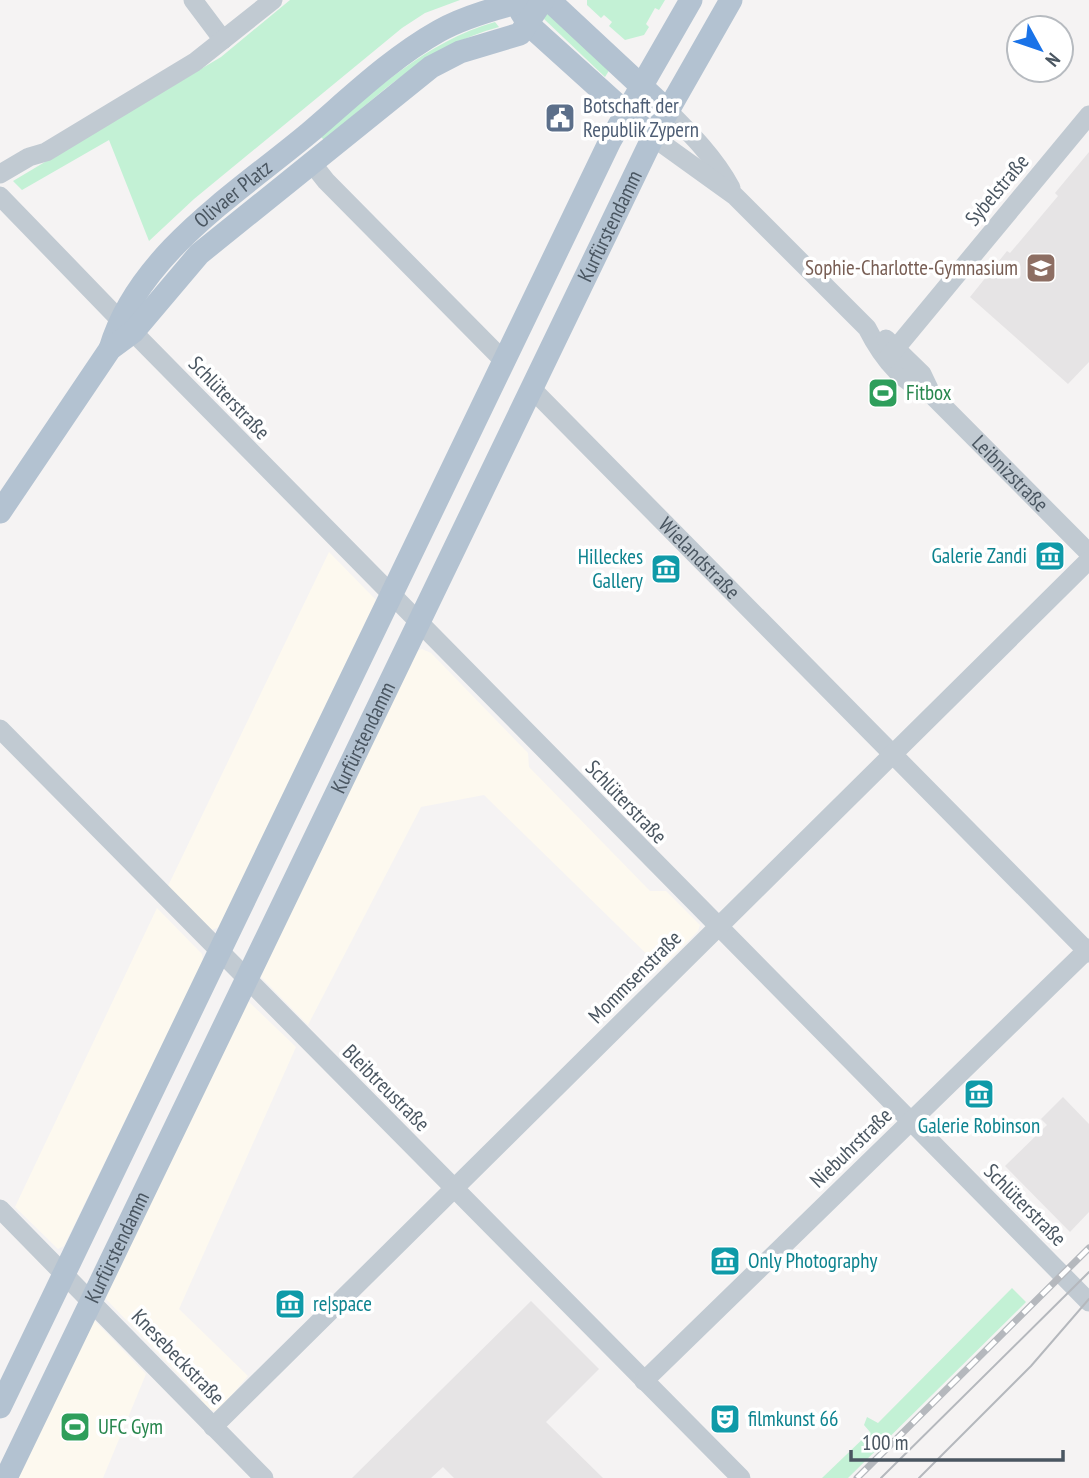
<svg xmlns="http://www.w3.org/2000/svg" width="1089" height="1478" font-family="'PT Sans Narrow',sans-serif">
<rect width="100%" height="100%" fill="#f5f3f3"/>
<!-- commercial -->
<path fill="#fdf9ef" d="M329 552 376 600 219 927 212 930 168 886Z
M422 649 431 653 528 753 529 767 650 891H666L700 925 698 931 661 968 484 795 421 807 308 1025 260 976 417 651Z
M157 908 202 954 203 961 64 1246 58 1249 15 1207Z
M248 1001 296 1047 179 1309 248 1376 218 1411 210 1410 201 1402V1398L104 1297Z
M94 1320 146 1374 103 1478H16Z"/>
<!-- education -->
<path fill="#e6e4e5" d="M1089 152V362L1068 384 970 297 1007 251 1010 253 1058 196 1055 193Z
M1063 1097 1089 1124V1212L1070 1232 1005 1166 1047 1125 1041 1119Z
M531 1301 599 1369 546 1422 603 1478H454L443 1467 431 1478H352Z"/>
<!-- green -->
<path fill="#c3f1d5" d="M290 0H460L425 13 402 28 194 199 149 241 109 140 22 190 13 181 221 57Z
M587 0H665L659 10 655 8 646 24 649 27 644 35 625 40 609 26 612 22 604 15 601 18 587 5Z
M546 11 610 69 605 77 544 19Z
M495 22 499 27C425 47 382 93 324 140L320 136C375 91 425 42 495 22Z
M1012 1288 1026 1302 848 1478H822L870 1432 864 1425 867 1417 878 1423Z"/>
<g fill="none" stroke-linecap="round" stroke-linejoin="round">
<!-- minor -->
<g stroke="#c1cad2" stroke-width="19">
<path d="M193 0 223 40"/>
<path d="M667 110C691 134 715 158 731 188"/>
<path id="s1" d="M653 137 735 196 867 328C881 356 902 383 932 395L1089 553"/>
<path d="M311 162 326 181 505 362"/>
<path d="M0 174 29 157 46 152 195 62 273 0"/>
<path d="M0 196 119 319"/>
<path d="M133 332 1089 1302"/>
<path d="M886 339 922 374 932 395"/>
<path d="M887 359 1089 115"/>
<path id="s2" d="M532 389 1089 953"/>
<path d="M0 729 741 1478"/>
<path d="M0 1209 264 1478"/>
<path d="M644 1381 1089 948"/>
<path d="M213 1427 1089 560"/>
</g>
<!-- major -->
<g stroke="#b3c2d1" stroke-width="23">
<path d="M549 0 667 110"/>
<path d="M521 12 529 25 653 137"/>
<path id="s3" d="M110 349C138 254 236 194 309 133 350 98 391 58 439 31 466 16 500 7 529 0"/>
<path d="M0 512 110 349 133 332 199 254 431 67 460 52 520 34 543 0"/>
<path d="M0 1407 610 141 691 0"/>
<path id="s4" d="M6 1478 653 137 731 0"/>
</g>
<!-- tram -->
<path stroke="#b5b8bd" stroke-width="2" d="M881 1478 1089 1272
M919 1478 1031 1366 1089 1299"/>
<!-- rail casing -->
<g stroke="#b5b8bd" stroke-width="7">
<path id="rail" d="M857 1478 1089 1248"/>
</g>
<!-- rail -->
<use href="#rail" stroke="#fff" stroke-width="4.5" stroke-dasharray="13" stroke-linecap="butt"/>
</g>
<!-- icons -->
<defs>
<g id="civic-square" transform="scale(1.575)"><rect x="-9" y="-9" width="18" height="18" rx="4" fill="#5c6f8a" stroke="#fff"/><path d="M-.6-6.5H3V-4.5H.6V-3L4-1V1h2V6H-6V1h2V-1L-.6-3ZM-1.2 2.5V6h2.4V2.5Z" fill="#fff"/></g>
<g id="school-square" transform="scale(1.575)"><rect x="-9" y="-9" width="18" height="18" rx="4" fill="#8d6e63" stroke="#fff"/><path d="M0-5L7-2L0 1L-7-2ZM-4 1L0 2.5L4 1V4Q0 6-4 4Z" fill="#fff"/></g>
<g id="stadium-square" transform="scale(1.575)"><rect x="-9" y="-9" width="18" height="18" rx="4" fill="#2e9e5b" stroke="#fff"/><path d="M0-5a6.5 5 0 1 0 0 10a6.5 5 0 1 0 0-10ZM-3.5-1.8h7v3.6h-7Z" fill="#fff"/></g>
<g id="museum-square" transform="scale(1.575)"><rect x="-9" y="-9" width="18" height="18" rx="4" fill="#0f9aa8" stroke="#fff"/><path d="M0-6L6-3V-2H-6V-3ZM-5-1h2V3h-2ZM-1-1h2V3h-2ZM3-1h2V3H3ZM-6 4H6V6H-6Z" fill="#fff"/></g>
<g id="theatre-square" transform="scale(1.575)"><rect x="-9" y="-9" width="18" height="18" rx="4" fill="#0f9aa8" stroke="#fff"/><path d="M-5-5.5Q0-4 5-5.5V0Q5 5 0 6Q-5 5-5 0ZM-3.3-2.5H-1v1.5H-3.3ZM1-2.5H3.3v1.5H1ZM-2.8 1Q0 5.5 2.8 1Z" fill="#fff"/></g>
</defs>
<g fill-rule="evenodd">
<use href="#civic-square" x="560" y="118"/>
<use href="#school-square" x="1041" y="268"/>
<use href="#stadium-square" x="883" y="393"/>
<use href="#museum-square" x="1050" y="556"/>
<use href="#museum-square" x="666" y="569"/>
<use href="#museum-square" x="979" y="1094"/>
<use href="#museum-square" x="725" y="1261"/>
<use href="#museum-square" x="290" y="1304"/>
<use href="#theatre-square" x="725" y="1419"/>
<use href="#stadium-square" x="75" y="1427"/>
</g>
<g text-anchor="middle" stroke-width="7" stroke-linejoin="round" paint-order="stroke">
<!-- service labels -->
<g font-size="21" fill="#4e5e75" stroke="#fff" text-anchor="start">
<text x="583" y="113">Botschaft der<tspan x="583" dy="24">Republik Zypern</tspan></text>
</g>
<!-- street labels -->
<g font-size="21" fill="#4a5661" stroke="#fff">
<text transform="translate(997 190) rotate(-50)" y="7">Sybelstraße</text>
<text dy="7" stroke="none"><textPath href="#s3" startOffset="201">Olivaer Platz</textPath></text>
<text dy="7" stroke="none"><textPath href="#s4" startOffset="1390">Kurfürstendamm</textPath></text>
<text transform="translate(229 398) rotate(46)" y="7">Schlüterstraße</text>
<text dy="7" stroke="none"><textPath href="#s1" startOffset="494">Leibnizstraße</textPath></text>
<text dy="7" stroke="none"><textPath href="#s2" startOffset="238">Wielandstraße</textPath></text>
<text dy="7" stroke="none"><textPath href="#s4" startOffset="822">Kurfürstendamm</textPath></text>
<text transform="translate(626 802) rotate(46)" y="7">Schlüterstraße</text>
<text transform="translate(635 977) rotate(-45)" y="7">Mommsenstraße</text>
<text transform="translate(386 1088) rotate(45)" y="7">Bleibtreustraße</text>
<text transform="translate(851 1148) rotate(-44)" y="7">Niebuhrstraße</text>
<text transform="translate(1025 1205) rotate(45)" y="7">Schlüterstraße</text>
<text dy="7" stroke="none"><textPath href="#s4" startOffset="256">Kurfürstendamm</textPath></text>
<text transform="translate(178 1357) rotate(46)" y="7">Knesebeckstraße</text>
</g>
<!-- education labels -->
<g font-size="21" fill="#785e54" stroke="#fff" text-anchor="end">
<text x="1018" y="275">Sophie-Charlotte-Gymnasium</text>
</g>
<!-- leisure labels -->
<g font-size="21" fill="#27864d" stroke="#fff" text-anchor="start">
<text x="906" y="400">Fitbox</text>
<text x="98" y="1434">UFC Gym</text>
</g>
<!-- culture labels -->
<g font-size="21" fill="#0d838f" stroke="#fff" text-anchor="start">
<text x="1027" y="563" text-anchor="end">Galerie Zandi</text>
<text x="643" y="564" text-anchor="end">Hilleckes<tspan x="643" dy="24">Gallery</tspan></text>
<text x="979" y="1133" text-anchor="middle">Galerie Robinson</text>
<text x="748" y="1268">Only Photography</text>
<text x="313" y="1311">re|space</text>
<text x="748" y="1426">filmkunst 66</text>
</g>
</g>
<!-- north arrow -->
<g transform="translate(1040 49) rotate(130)"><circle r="33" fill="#ffffff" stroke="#b7bbc0" stroke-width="2"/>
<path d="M0-5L12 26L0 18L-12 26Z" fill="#1a73e8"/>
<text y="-10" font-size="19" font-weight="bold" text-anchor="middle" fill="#4a5661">N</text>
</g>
<!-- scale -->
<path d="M851 1450v10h212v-10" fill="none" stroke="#4a5661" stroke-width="3.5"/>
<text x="862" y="1450" font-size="21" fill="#4a5661" stroke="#ffffff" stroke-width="5" paint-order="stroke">100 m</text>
</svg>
